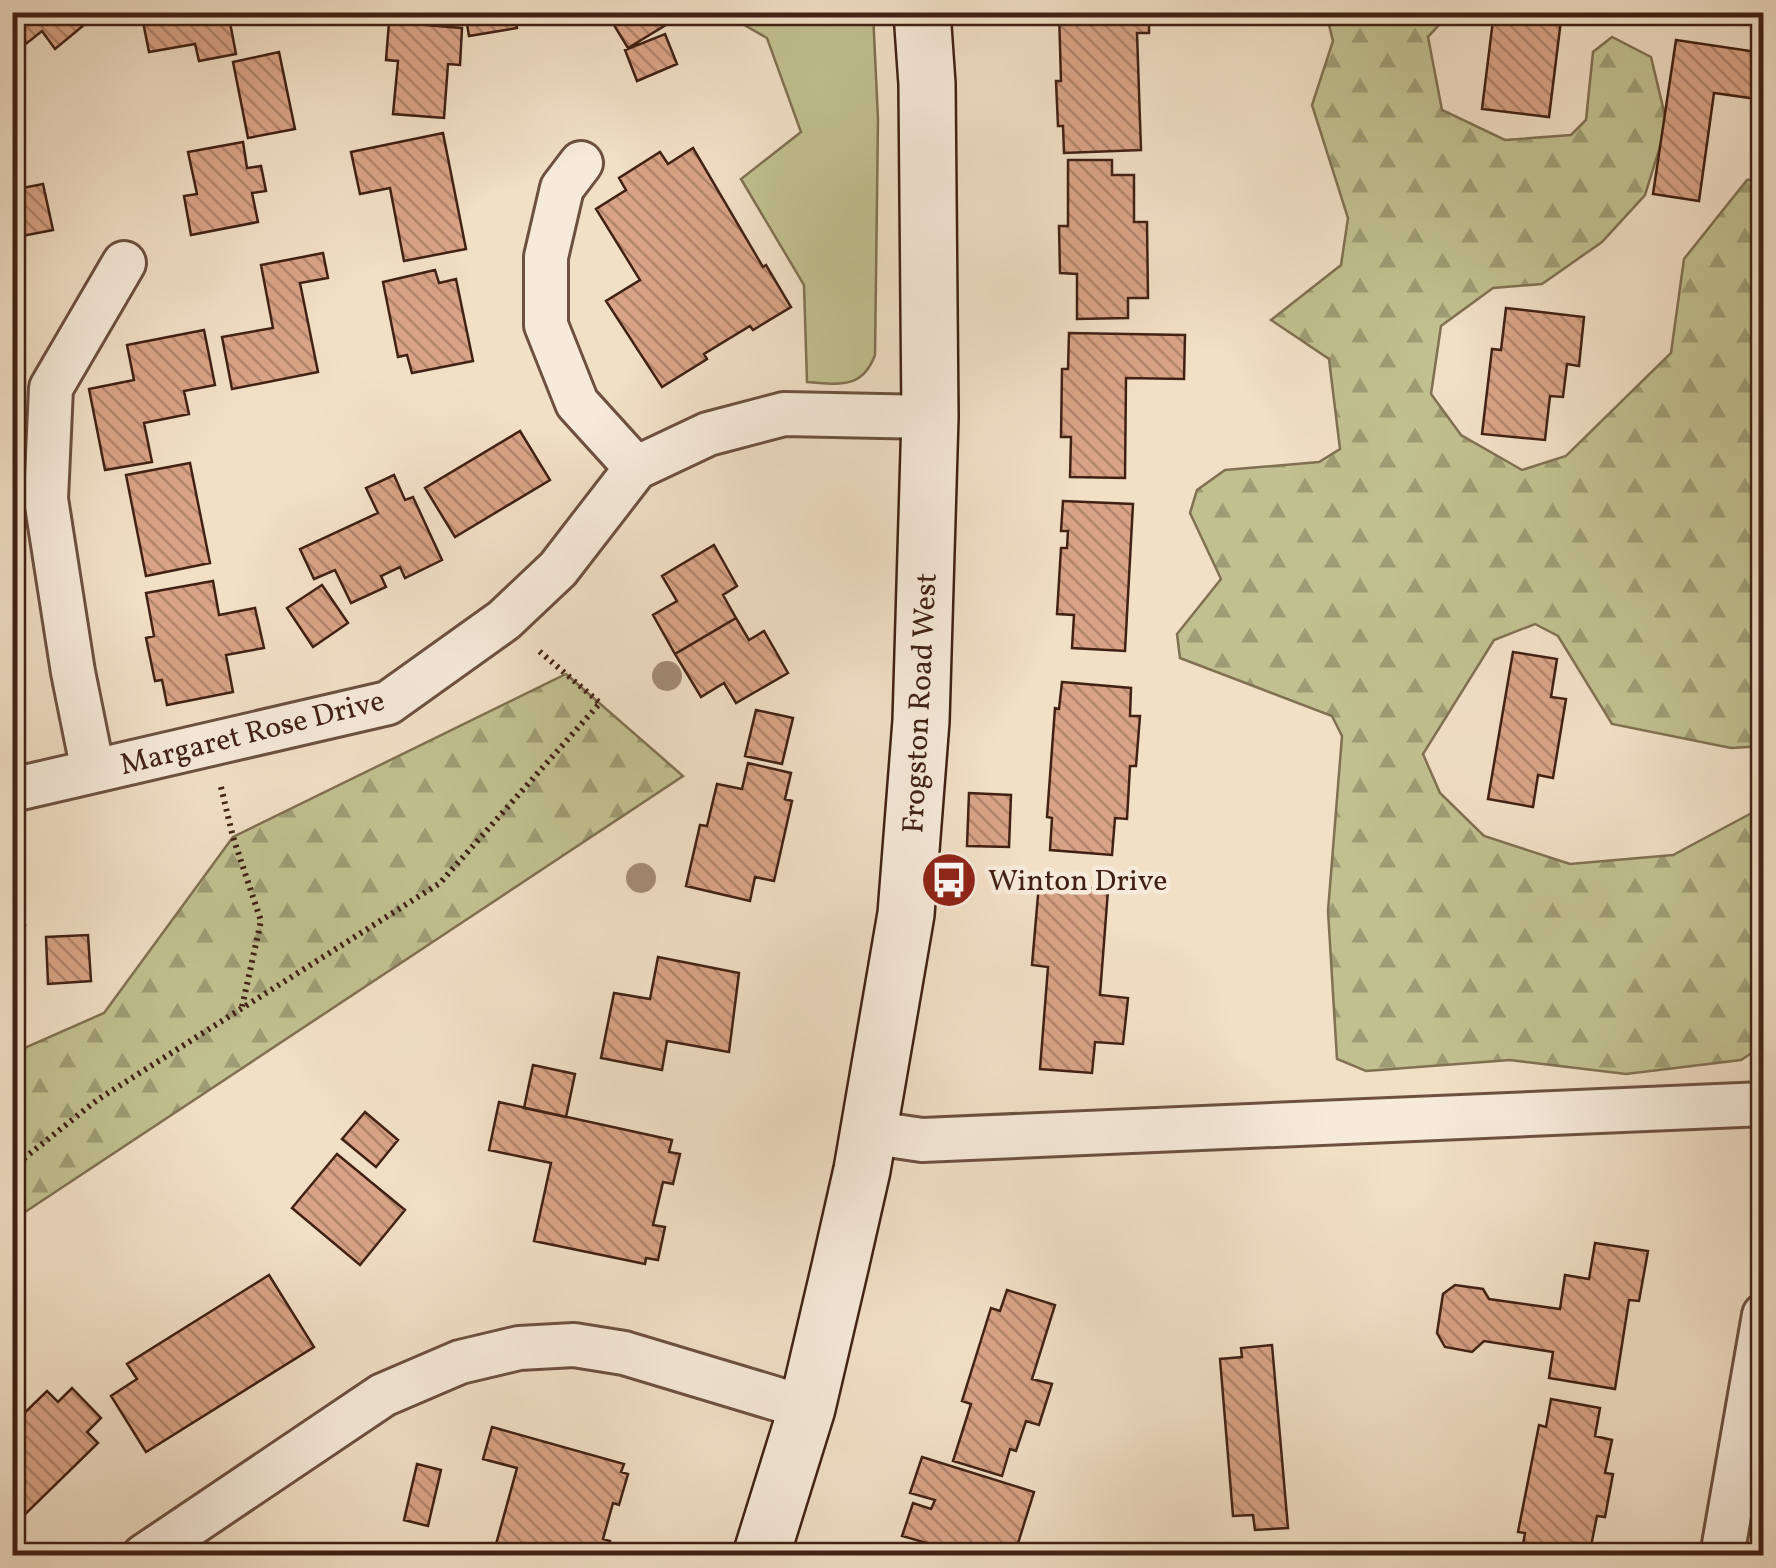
<svg xmlns="http://www.w3.org/2000/svg" width="1776" height="1568" font-family="Vollkorn,serif">
<defs>
<pattern id="forest-firs" width="22" height="20" patternUnits="userSpaceOnUse" patternTransform="scale(2.5)"><rect width="22" height="20" fill="#c1c090"/><path d="M5 1l3.5 6h-7zM16 11l3.5 6h-7z" fill="#9e9c74"/></pattern>
<pattern id="building-back-hatch" width="6" height="6" patternUnits="userSpaceOnUse" patternTransform="scale(2.5)"><rect width="6" height="6" fill="#d8a386"/><path d="M-1 5l2 2M0 0l6 6M5-1l2 2" fill="none" stroke="#b1846c"/></pattern>
</defs>
<rect width="100%" height="100%" fill="#f1dfc6"/>
<filter id="stains"><feTurbulence type="fractalNoise" baseFrequency=".002" numOctaves="4"/><feColorMatrix values="0 0 0 0 .2 0 0 0 0 .09 0 0 0 0 .02 0 0 0 .5 -.17"/></filter>
<radialGradient id="worn" r=".72"><stop offset=".6" stop-color="#630" stop-opacity="0"/><stop offset="1" stop-color="#630" stop-opacity=".3"/></radialGradient>
<!-- grass -->
<path fill="#c1c090" stroke="#817052" stroke-width="2.5" d="M723 13H873L878 119 875 355C862 390 838 384 807 382L804 285 741 179 801 132 767 38Z"/>
<!-- forest -->
<path fill="url(#forest-firs)" stroke="#817052" stroke-width="2.5" d="M1326 13H1450L1428 37 1442 110 1505 140 1571 135 1586 120 1593 52 1612 37 1651 57 1667 124 1645 195 1602 242 1542 284 1493 288 1441 326 1431 394 1461 435 1522 470 1566 456 1671 353 1684 259 1747 180H1763V746L1731 748 1612 724 1558 636 1535 624 1494 640 1423 754 1440 793 1484 836 1570 864 1673 855 1763 807 1764 1045 1741 1060 1626 1074 1510 1060 1366 1071 1337 1059 1328 911 1342 736 1332 716 1180 658 1177 634 1221 579 1190 513 1197 490 1225 470 1319 462 1340 449 1329 359 1271 320 1341 265 1348 218 1312 105 1333 41Z
M566 674 683 776 13 1220V1053L104 1013 233 837Z"/>
<!-- building -->
<path fill="url(#building-back-hatch)" stroke="#412114" stroke-width="2.5" d="M12 12H75L84 25 55 49 42 31 12 55Z
M141 12H228L236 54 199 61 195 44 149 52Z
M465 12H514L517 28 469 36Z
M606 12H662L669 23 628 48Z
M1059 12H1149V33H1137L1141 150 1064 153 1063 126H1058L1056 81H1061Z
M1494 12H1562L1549 117 1482 109Z
M389 22 462 28 460 65 448 64 444 118 393 114 398 61 386 60Z
M665 34 677 64 637 81 625 50Z
M1676 40 1764 53V100L1714 93 1699 201 1653 194Z
M279 52 295 129 248 138 233 62Z
M443 133 466 249 404 261 390 188 360 194 351 152Z
M243 142 247 168 261 166 266 191 252 193 258 222 191 235 184 196 197 194 188 152Z
M693 148 763 267 766 265 791 307 753 330 750 326 704 354 707 359 662 387 606 301 640 280 596 209 626 190 619 178 660 152 668 164Z
M1068 160H1112V175H1134V222H1147L1148 298H1128V318L1077 319V274L1060 273 1059 226H1068Z
M43 184 53 230 12 238V190Z
M323 253 328 278 300 283 318 372 232 389 222 337 273 328 261 265Z
M435 270 439 283 456 279 473 361 412 373 407 355 398 357 383 282Z
M1506 308 1584 317 1579 366 1567 364 1563 397 1550 396 1545 440 1482 434 1492 349 1501 350Z
M204 330 215 385 184 391 189 414 144 423 152 462 105 470 89 389 134 380 127 345Z
M1069 333 1185 335 1184 379 1126 378 1125 478 1070 477 1071 437H1061L1062 369H1068Z
M520 431 550 480 455 537 425 488Z
M190 463 210 563 146 576 126 475Z
M394 475 405 500 413 497 442 560 405 578 400 567 381 576 386 587 351 603 335 570 314 579 300 549 378 513 366 488Z
M1063 501 1133 504 1125 651 1072 648 1074 615 1057 614 1061 548H1067L1068 531H1061Z
M714 545 737 586 723 595 736 618 675 654 653 615 677 601 662 576Z
M213 581 219 615 255 608 264 648 226 655 233 692 167 705 162 680 155 681 146 638 154 636 146 593Z
M322 585 348 623 313 647 287 608Z
M736 618 749 640 764 631 788 673 736 703 724 683 701 697 675 654Z
M1513 652 1557 659 1551 697 1566 699 1553 778 1538 775 1533 807 1488 799Z
M1062 682 1131 688 1130 716H1140L1136 766H1130L1127 819 1115 818 1112 855 1050 850 1052 818 1047 817 1055 708 1059 709Z
M756 710 793 718 782 764 745 756Z
M748 763 791 773 785 799 792 801 774 881 755 877 750 901 686 886 700 825 707 826 717 784 742 789Z
M969 793 1011 795 1009 847 967 846Z
M1039 884 1108 890 1100 995 1128 998 1123 1044 1095 1042 1092 1073 1040 1069 1048 967 1032 965Z
M12 896 25 925 12 930Z
M88 935 91 981 48 984 46 937Z
M658 957 739 973 729 1052 667 1041 662 1070 601 1058 614 993 650 999Z
M533 1065 575 1074 566 1117 524 1108Z
M499 1102 672 1140 669 1152 680 1154 673 1184 663 1182 653 1225 665 1227 658 1260 646 1258 645 1264 534 1241 551 1163 489 1150Z
M365 1112 398 1140 376 1167 342 1139Z
M337 1154 405 1210 360 1265 292 1208Z
M1595 1243 1648 1251 1639 1301 1629 1300 1615 1389 1549 1378 1553 1352 1484 1341 1472 1352 1445 1347 1437 1333 1443 1294 1455 1285 1483 1289 1489 1299 1560 1309 1565 1275 1589 1279Z
M269 1275 314 1347 146 1452 111 1396 137 1379 127 1364Z
M1007 1290 1055 1305 1032 1379 1052 1384 1039 1425 1026 1421 1016 1451 1010 1449 1002 1476 953 1461 971 1404 962 1401 991 1308 1000 1311Z
M1272 1345 1288 1528 1255 1530 1253 1515 1233 1516 1220 1359 1242 1357 1241 1348Z
M72 1388 101 1418 87 1432 98 1443 12 1527V1425L47 1391 58 1402Z
M1551 1399 1600 1408 1595 1436 1612 1440 1605 1473 1613 1474 1605 1517 1597 1516 1591 1546 1574 1543 1572 1556H1521L1525 1533 1518 1532 1539 1425 1546 1427Z
M492 1427 624 1464 621 1472 628 1474 619 1505 613 1503 603 1539 610 1541 605 1556H523L495 1548 517 1468 483 1459Z
M922 1457 1034 1492 1014 1556H923L927 1543 902 1536 913 1503 931 1509 935 1500 910 1493Z
M417 1464 441 1470 428 1526 404 1520Z"/>
<g fill="none" stroke-linecap="round" stroke-linejoin="round">
<!-- street casing -->
<g stroke="#6d5040" stroke-width="48">
<path id="street" d="M581 163 562 188 546 257V325L577 403 636 468
M93 771 73 672 46 499 51 388 124 263
M12 790 388 703 504 620 558 569 636 468 708 434 784 414 930 417
M868 1132 922 1140 1764 1104
M144 1556 383 1395 460 1362 519 1348 574 1345 624 1353 807 1408
M1722 1556 1764 1315"/>
</g>
<!-- secondary casing -->
<g stroke="#412114" stroke-width="60">
<path id="secondary" d="M761 1556 807 1408 840 1267 862 1170 906 914 921 721 930 417 927 84 922 12"/>
</g>
<!-- path -->
<path stroke="#412114" stroke-width="6" stroke-dasharray="2.5 5" stroke-linecap="butt" d="M221 787 233 837 261 921 242 1007
M12 1168 97 1100 440 883 600 703 539 651"/>
<!-- street -->
<use href="#street" stroke="#f6eada" stroke-width="42"/>
<!-- secondary -->
<use href="#secondary" stroke="#f6eada" stroke-width="55"/>
</g>
<!-- trees -->
<g fill="#a28c75">
<circle cx="667" cy="676" r="15"/>
<circle cx="641" cy="878" r="15"/>
</g>
<!-- icons -->
<defs>
<g id="bus-disc" transform="scale(2.875)"><circle r="9.5" fill="#8f2418" stroke="#f6eada"/><path d="M-5-6H5V4H4V6H2V4H-2V6H-4V4H-5ZM-3.5-4V0h7V-4ZM-3.5 1.2v1.5H-2V1.2ZM2 1.2v1.5H3.5V1.2Z" fill="#fff"/></g>
</defs>
<g fill-rule="evenodd">
<use href="#bus-disc" x="949" y="880"/>
</g>
<g text-anchor="middle" stroke-width="9" stroke-linejoin="round" paint-order="stroke">
<!-- street labels -->
<g font-size="30" fill="#412114" stroke="#f6eada">
<text transform="translate(919 703) rotate(-87)" y="10">Frogston Road West</text>
<text transform="translate(252 732) rotate(-14)" y="10">Margaret Rose Drive</text>
</g>
<!-- poi labels -->
<g font-size="30" fill="#412114" stroke="#f6eada" text-anchor="start">
<text x="988" y="890">Winton Drive</text>
</g>
</g>
<!-- margin -->
<rect width="1776" height="1568" fill="none" stroke="#f1dfc6" stroke-width="50"/>
<rect x="15" y="15" width="1746" height="1538" fill="none" stroke="#412114" stroke-width="5"/>
<rect x="25" y="25" width="1726" height="1518" fill="none" stroke="#412114" stroke-width="2.5"/>
<rect width="100%" height="100%" filter="url(#stains)"/>
<rect width="100%" height="100%" fill="url(#worn)"/>
</svg>
